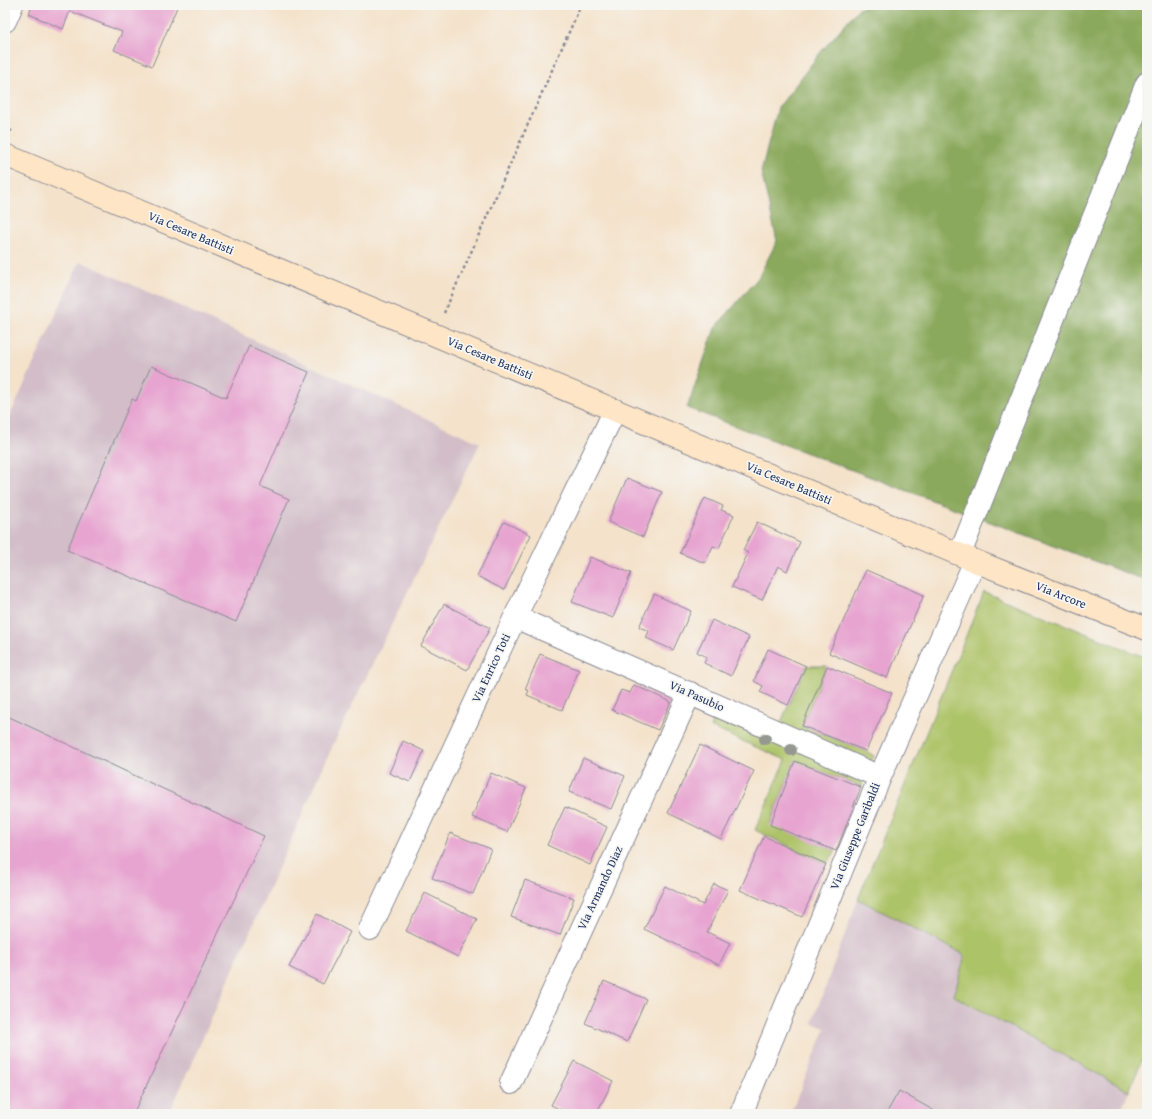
<svg xmlns="http://www.w3.org/2000/svg" width="1152" height="1119" font-family="'Gentium Book Plus',serif">
<rect width="100%" height="100%" fill="#f6f6f2"/>
<filter id="ink" filterUnits="userSpaceOnUse"><feTurbulence type="fractalNoise" baseFrequency=".025" numOctaves="2"/><feDisplacementMap in="SourceGraphic" scale="8" xChannelSelector="R" yChannelSelector="G"/><feConvolveMatrix kernelMatrix="1 2 1 2 8 2 1 2 1" color-interpolation-filters="sRGB"/></filter>
<filter id="wash" filterUnits="userSpaceOnUse"><feTurbulence type="fractalNoise" baseFrequency=".012" numOctaves="4" result="noise"/><feDisplacementMap in="SourceGraphic" scale="16" xChannelSelector="R" yChannelSelector="G"/><feGaussianBlur stdDeviation="0.9" result="paint"/><feColorMatrix in="noise" values="0 0 0 0 0 0 0 0 0 0 0 0 0 0 0 0 0 1.4 0 .05"/><feComposite in="paint" operator="in"/></filter>
<g filter="url(#wash)">
<rect width="100%" height="100%" fill="#f4e2ca"/>
<!-- industrial -->
<path fill="#d2bdc8" d="M80 261 480 443 333 745 169 1114H5V427Z
M858 899 965 955 954 997 1129 1091 1119 1114H790L826 1028 812 1023Z"/>
<!-- green -->
<path fill="#adc367" stroke="#647962" d="M984 592 1147 658V1048L1129 1091 954 996 965 955 858 899Z
M806 666H827L802 726 866 751 874 756 861 787 795 761 770 824 836 851 826 864 755 830 786 760 710 727 720 706 777 731Z"/>
<!-- forest -->
<path fill="#8aa95c" stroke="#526c5d" d="M869 5H1147V581L687 408 715 328 758 278 777 241 761 171 778 108 820 53 858 9Z"/>
<g id="blocks">
<!-- building -->
<path fill="#e7a4d0" d="M32 5H178L152 66 114 50 122 32 70 11 63 29 29 14Z
M249 346 309 372 260 486 289 499 236 622 67 550 132 399 136 401 151 366 226 398Z
M627 478 662 492 643 537 608 522Z
M705 498 723 506 721 510 734 515 719 548 713 546 705 563 680 553Z
M504 522 531 535 504 590 477 576Z
M757 522 800 542 787 571 778 566 762 600 732 587 748 553 743 550Z
M590 557 631 573 613 618 572 602Z
M866 570 924 595 887 678 829 653Z
M654 594 691 611 673 650 646 638 649 631 639 627Z
M444 604 490 628 467 670 421 646Z
M712 620 749 637 731 676 704 663 707 657 697 652Z
M768 649 806 666 788 705 760 692 763 686 754 681Z
M540 654 579 670 562 710 527 695 529 691 525 689Z
M827 666 892 693 866 751 802 726Z
M634 685 671 702 658 730 612 710 621 690 630 693Z
M5 715 264 836 133 1114H5Z
M403 741 424 751 410 782 389 773Z
M700 745 754 771 721 839 668 813Z
M583 758 625 776 611 809 569 792Z
M795 761 861 787 836 851 770 825Z
M491 773 526 788 507 832 472 817Z
M565 807 607 827 590 865 547 845Z
M450 833 491 849 473 894 432 878Z
M764 836 826 864 802 917 740 890Z
M525 880 574 898 560 935 511 917Z
M714 884 728 890 707 932 730 943 719 965 644 929 665 886 703 905Z
M425 893 477 919 458 957 406 931Z
M317 914 350 932 323 984 289 967Z
M604 981 646 999 627 1042 585 1023Z
M574 1061 613 1081 596 1114H569L551 1105Z
M899 1091 940 1114H886Z"/>
</g>
</g>
<g filter="url(#ink)">
<use href="#blocks" fill-opacity="0" stroke="#888894" stroke-width="1"/>
<g fill="none" stroke-linecap="round" stroke-linejoin="round">
<!-- street casing -->
<g stroke="#888894" stroke-width="24">
<path id="street" d="M5 21 12 5
M960 554 1147 83
M515 617 880 777
M370 929 515 617 615 410
M511 1083 690 693
M741 1114 880 777 975 561"/>
</g>
<!-- secondary casing -->
<g stroke="#888894" stroke-width="24">
<path id="secondary" d="M5 155 975 561 1147 629"/>
</g>
<!-- path -->
<path stroke="#888894" stroke-width="2.5" stroke-dasharray="3 3" stroke-linecap="butt" d="M5 128 12 131
M444 313 581 5"/>
<!-- street -->
<use href="#street" stroke="#fff" stroke-width="22"/>
<!-- secondary -->
<use href="#secondary" stroke="#fde5c5" stroke-width="22"/>
</g>
<!-- trees -->
<g fill="#959890">
<circle cx="765" cy="739" r="6"/>
<circle cx="791" cy="750" r="6"/>
</g>
</g>
<g text-anchor="middle" stroke-width="3.5" stroke-linejoin="round" paint-order="stroke">
<!-- street labels -->
<g font-size="12" fill="#1b2f5e" stroke="#f6f6f2">
<text transform="translate(191 233) rotate(23)" y="4">Via Cesare Battisti</text>
<text transform="translate(490 358) rotate(23)" y="4">Via Cesare Battisti</text>
<text transform="translate(789 483) rotate(23)" y="4">Via Cesare Battisti</text>
<text transform="translate(1061 595) rotate(22)" y="4">Via Arcore</text>
<text transform="translate(491 668) rotate(-65)" y="4">Via Enrico Toti</text>
<text transform="translate(697 696) rotate(24)" y="4">Via Pasubio</text>
<text transform="translate(855 836) rotate(-68)" y="4">Via Giuseppe Garibaldi</text>
<text transform="translate(600 888) rotate(-65)" y="4">Via Armando Diaz</text>
</g>
</g>
<!-- margin -->
<rect width="1152" height="1119" fill="none" stroke="#f6f6f2" stroke-width="20"/>
</svg>
